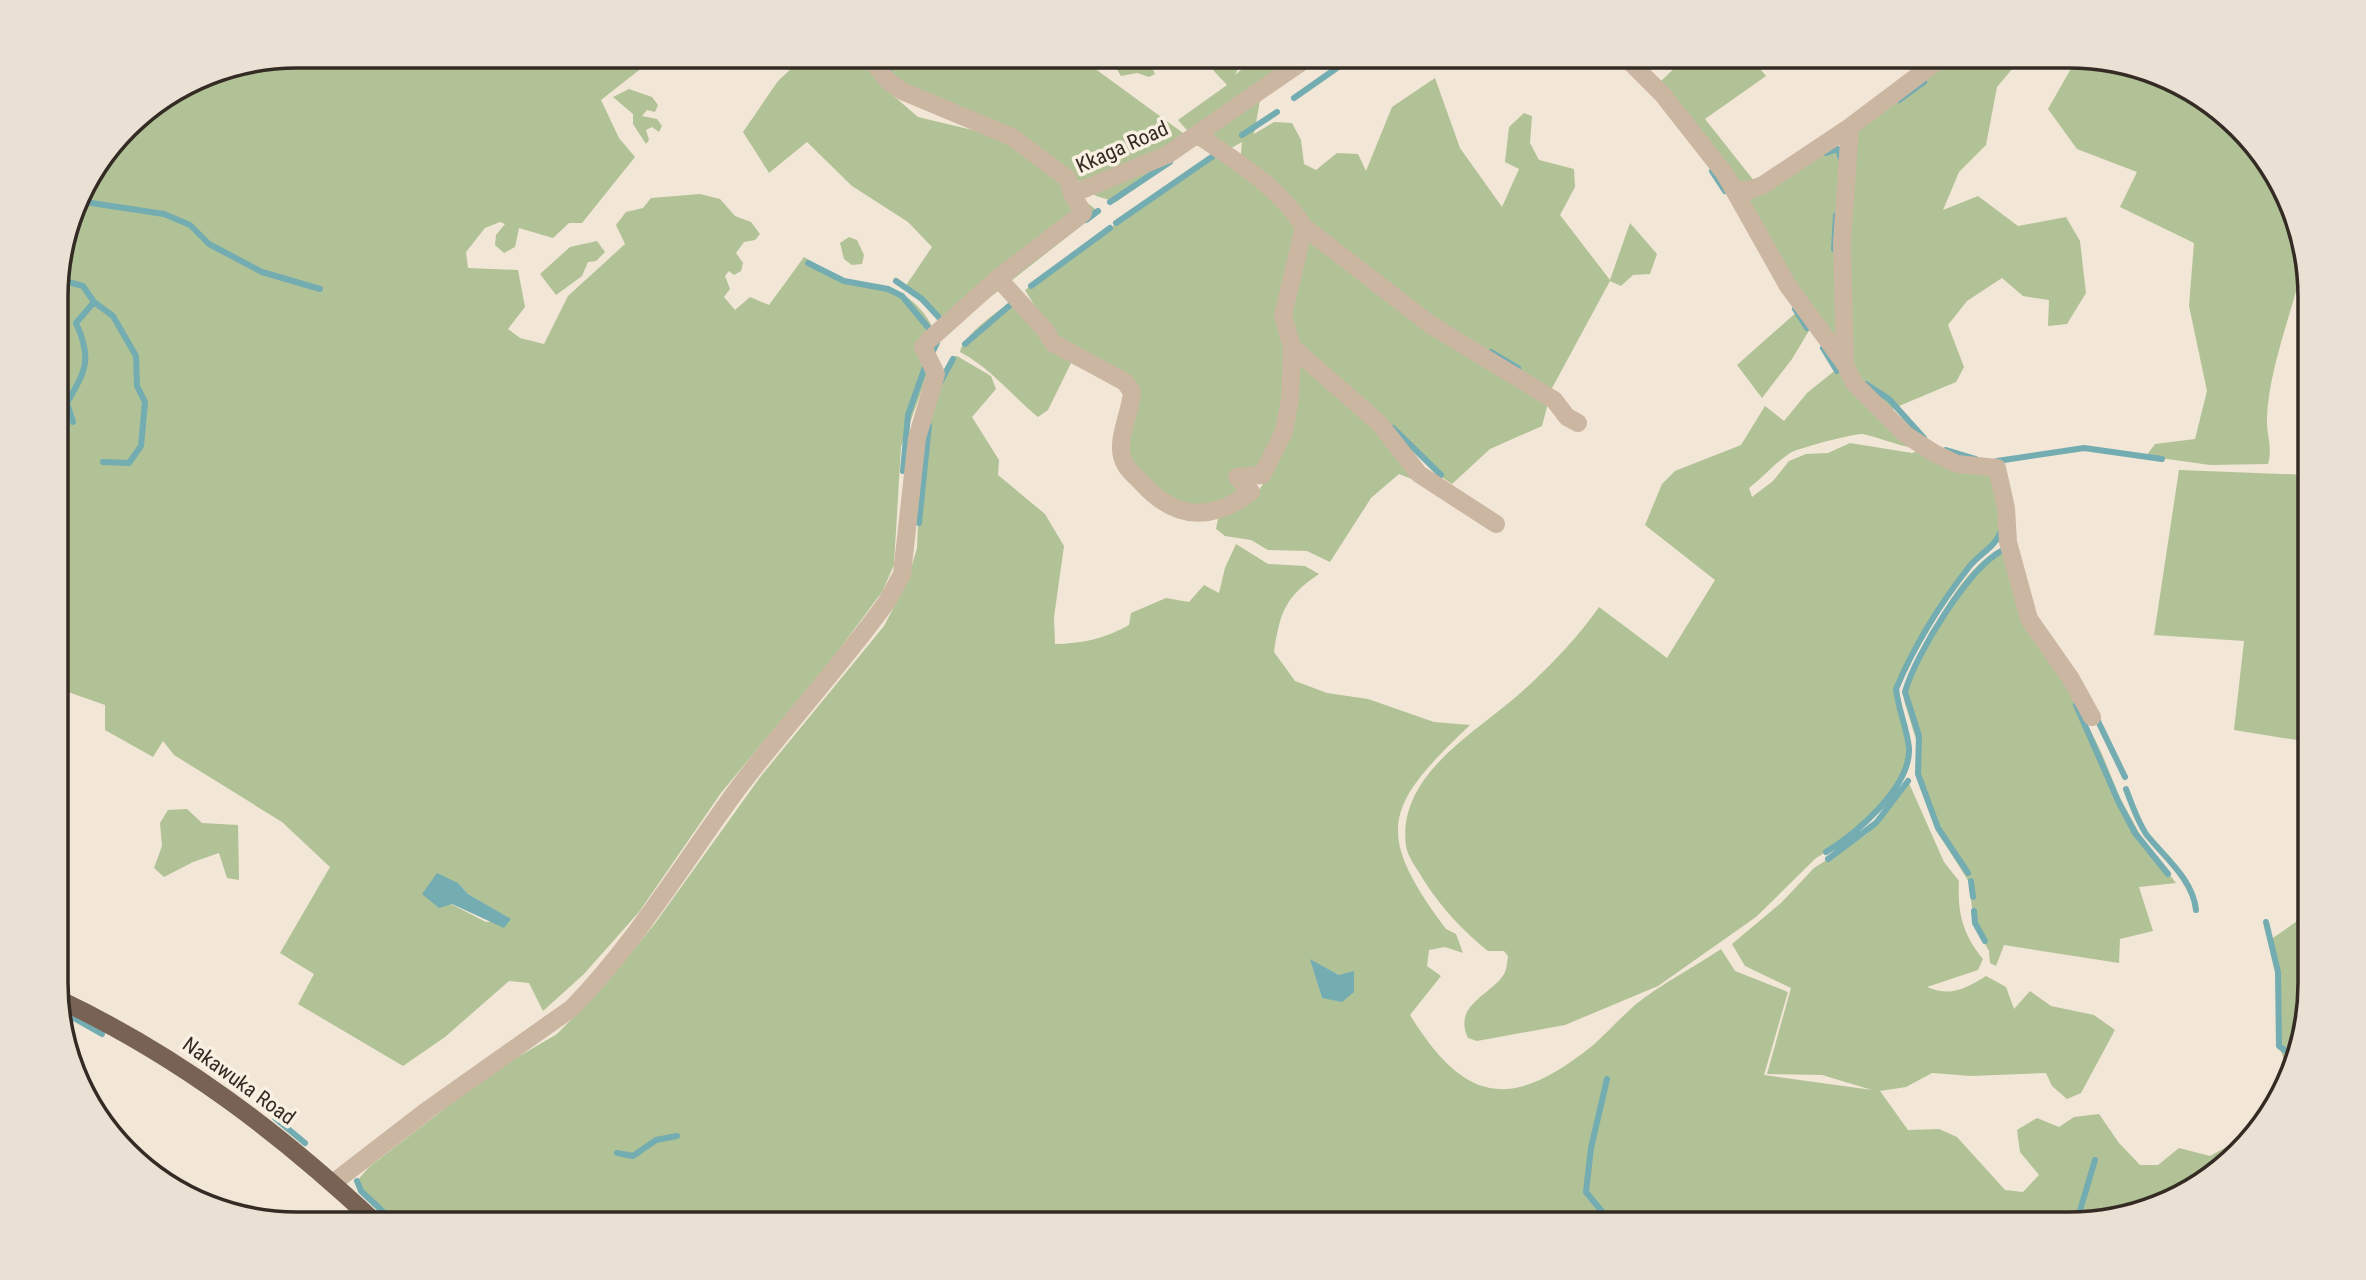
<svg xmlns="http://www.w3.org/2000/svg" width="2366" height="1280" font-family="'Roboto Condensed',sans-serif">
<rect width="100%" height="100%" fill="#f2e6d6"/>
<!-- green -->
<path fill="#b1c296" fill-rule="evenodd" d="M297 56H636L643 67 601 100 619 138 635 157 582 223H569L553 238 519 228 515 247 504 253 495 245 496 235 505 224 500 222 485 228 466 252 468 268 518 270 525 307 508 329 520 338 544 344 568 296 625 244 616 225 626 212 643 208 651 198 700 194 720 199 735 216 751 222 760 234 755 240 744 242 736 253 743 263 741 271 734 275 729 271 725 276 730 289 724 297 735 310 750 297 769 305 804 257C817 264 829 273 842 278 856 284 871 282 885 286 912 294 938 322 937 349L901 447 894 565 882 592 832 659 721 793 639 912 584 974 543 1011 529 983 509 981 445 1037 403 1066 298 1004 314 974 280 953 330 867 282 822 174 755 163 741 153 757 105 730V705L68 692 57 653V281L81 190 138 116 205 74ZM458 883 468 894 511 920 486 922 451 904Z
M805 56H868L888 91 918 117 985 133 1017 148 1099 212 984 302 943 324 905 287 932 247 908 222 852 186 807 142 769 173 743 132 778 81Z
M881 56H1147L1155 74 1149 77 1137 73 1121 76 1116 68 1090 65 1198 144 1116 202 1096 196 1069 173 923 102 885 66Z
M1200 56H1244L1235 75 1257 56H1314L1313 65 1260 100 1254 134 1274 122 1292 123 1301 140 1304 164 1316 170 1337 153 1358 154 1366 171 1392 107 1435 78 1460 148 1502 207 1519 169 1505 162 1509 127 1524 113 1532 116 1530 143 1539 160 1574 169 1575 187 1560 215 1610 280 1630 223 1657 254 1650 274 1633 275 1621 286 1610 281 1551 390 1438 321 1305 220 1303 210 1241 154 1242 142 1226 151 1193 137 1178 120 1227 85Z
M1687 56H1750L1766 76 1705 119 1755 182 1740 185 1659 83Z
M1951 56H2023L1997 87 1986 145 1959 172 1943 210 1978 196 2018 226 2066 217 2080 241 2086 293 2067 324 2048 326 2049 300 2023 296 2002 278 1967 301 1948 325 1964 367 1956 382 1892 409 1854 377 1850 352 1851 137Z
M2051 56H2069L2176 81 2269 163 2308 266V280H2299C2288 323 2269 372 2267 417 2266 434 2273 447 2268 464L2210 465 2146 456 2155 444 2195 439 2207 391 2189 306 2194 243 2120 207 2137 172 2077 149 2048 109 2073 65Z
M629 89 652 97 658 105 655 112 647 110 642 116 657 119 662 126 659 132 652 127 646 130 649 140 646 144 633 124V114L613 97Z
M1839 146 1842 151 1843 355 1816 320 1740 193Z
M1219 149 1245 171 1296 227 1281 424 1249 485 1210 507 1168 500 1126 458 1135 392 1058 344 1025 290Z
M849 237 857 240 864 255 862 264 852 265 844 259 840 243Z
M1306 239 1548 403 1542 426 1490 449 1452 484 1437 474 1294 341 1288 314Z
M597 241 605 252 596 261 588 262 582 276 556 295 540 274 570 247Z
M1017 297 1073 359 1048 410 1038 417C1011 395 991 368 960 352 963 334 1003 308 1017 297Z
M1799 310 1810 329 1792 359 1762 398 1737 365Z
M957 356 991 376 996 389 972 417 999 460 998 475 1045 514 1064 546 1054 617 1055 644C1080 644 1107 638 1129 625L1131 613 1166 598 1189 602 1204 585 1219 593 1225 568 1236 544 1268 564 1305 566 1319 574C1285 597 1280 612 1274 652L1295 681 1327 693 1368 699 1434 722 1470 725C1385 806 1373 831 1446 929L1456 934 1463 953 1445 947 1429 950 1427 966 1441 976 1410 1015C1465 1104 1511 1111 1592 1046 1607 1033 1620 1018 1635 1005 1661 984 1693 968 1721 949L1735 971 1788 992 1764 1075 1872 1090 1822 1075 1767 1074 1791 988 1745 966 1732 944 1781 903 1814 868 1867 834 1908 781 1944 862 1959 881C1957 912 1963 935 1983 959L1978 970 1927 987C1951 997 1965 989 1986 976L2006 987 2014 1009 2030 991 2051 1006 2094 1015 2115 1030 2081 1093 2067 1099 2052 1086 2046 1073 1971 1076 1932 1073 1906 1087 1880 1091 1908 1130 1939 1129 1957 1137 2005 1190 2023 1192 2039 1175 2020 1152 2017 1130 2037 1118 2059 1127 2074 1117 2099 1114 2119 1143 2140 1165H2158L2179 1148 2210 1156 2228 1146H2236L2203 1184 2084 1224H396L361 1191 357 1181 369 1167 492 1072 557 1034 604 986 656 922 761 776 884 626 907 582 917 548 922 432 934 394 951 357ZM1311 960 1339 975 1322 998Z
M1298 361 1350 405 1430 486 1399 474 1371 498 1330 562 1307 551 1268 550 1251 540 1225 536 1216 529 1219 514 1257 493 1269 475Z
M1838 368 1909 447C1897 445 1871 435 1862 434 1855 433 1795 449 1790 453 1775 463 1763 477 1749 488L1752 497 1773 481 1789 461 1806 454 1828 453 1850 443 1912 453 1920 450 1995 477 2001 531 1999 542 1977 558 1945 602 1898 685 1910 759 1889 797 1856 835 1816 858 1756 917 1658 986 1565 1025 1477 1041 1468 1038C1453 1006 1488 996 1502 977 1507 971 1507 963 1508 956L1504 951H1488C1463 931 1442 909 1423 879 1417 868 1408 858 1406 846 1397 779 1468 737 1511 701 1541 676 1577 639 1599 607L1667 658 1715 580 1645 525 1662 484 1675 471 1741 445 1765 406 1784 421 1807 393Z
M2179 470 2309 475V742L2234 730 2244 641 2154 635Z
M2002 548 2102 754 2120 798 2142 838 2176 883 2139 887 2153 931 2120 939 2119 963 2004 945 1996 966 1990 963 1989 951 1974 925 1969 882 1937 831 1917 779V743L1904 700 1905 684C1928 641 1957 570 2002 548Z
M187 809 202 823 238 825 239 880 227 878 219 853 193 862 164 877 154 868 162 846 160 823 168 810Z
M2310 912V983L2289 1074 2279 1046 2278 972 2270 940Z"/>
<!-- water -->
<path fill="#73acb1" d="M437 873 458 883 468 894 511 919 504 928 452 904 439 908 422 894Z
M1310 959 1339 975 1354 971V992L1342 1002 1322 998Z"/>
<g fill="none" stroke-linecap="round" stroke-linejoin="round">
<!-- stream -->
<path stroke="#73acb1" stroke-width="6" d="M882 56 889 70
M1294 98 1354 56
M1899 100 1924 82
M1242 135 1277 112
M1826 153 1838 149 1841 159
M1712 171 1725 191
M78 201 164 214 190 225 209 244 262 272 320 289
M1110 202 1170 162
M1086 220 1098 211
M1116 223 1219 152
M1834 249 1836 215
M808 263 844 281 888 289 902 296 936 337 937 343 931 355
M57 279 83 286 94 302 76 323C93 360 85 371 67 403L73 422
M896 281 922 299 944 323
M1031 286 1110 228
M94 302 113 316 136 356 137 386 145 402 141 446 129 463 103 462
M1795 309 1807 328
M965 344 1016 300
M1823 348 1837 371
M1491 352 1518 368
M941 381 953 359
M1866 384 1889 399 1924 438
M1393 428 1441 475
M1946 450 1976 459
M1997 461 2084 448 2162 459
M903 471 908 415 926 364
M919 523 929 425
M2076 705 2119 803 2135 833 2168 874
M2096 717 2125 777
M2126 789C2132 805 2137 820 2146 834 2164 857 2193 879 2196 910
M1826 852C1856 834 1911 787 1909 748 1907 728 1898 709 1896 689 1914 646 1940 604 1969 567 1980 553 1995 548 2001 531
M1828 859 1876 823 1908 781
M1968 873 1938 828 1918 774 1919 736 1905 692C1915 655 1969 567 2003 550L2007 553
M1971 881 1973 897
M1974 911 1975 923 1985 941
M2309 919 2310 920
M2266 922 2278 972 2279 1046 2293 1056
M58 1009 102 1034
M275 1118 305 1143
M617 1153 633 1156 656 1140 677 1136
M357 1181 361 1191 396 1224
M1604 1224V1214L1586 1192 1591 1148 1607 1079
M2076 1224 2095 1160"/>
<!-- minor -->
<path stroke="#cbb6a2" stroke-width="18" d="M868 56 888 81 902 91 1012 137 1068 179 1072 194
M1624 56 1663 95 1725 174 1788 286 1845 364 1854 383 1906 435 1934 453 1957 464 1997 468 2006 508 2008 542 2029 619 2071 679 2092 717
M1198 135C1235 161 1280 187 1304 227L1431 325 1554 400 1567 417 1578 423
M1732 187 1747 191 1763 185 1850 127 1944 56
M998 278 1045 330 1053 343 1125 382 1132 392C1131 411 1117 438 1122 456 1124 467 1134 475 1141 482 1175 520 1211 522 1251 492L1237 477 1262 475 1284 431 1290 399 1292 347 1283 315 1304 227
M1292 347 1379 423 1419 474 1496 524
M1845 364 1842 243 1850 127
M333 1183 429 1109 572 1008C636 942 682 865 736 791 784 727 839 668 886 603L902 574 917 438 936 374 923 347 929 340 998 278 1083 213 1072 194 1167 155 1310 56"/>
<!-- major -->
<path stroke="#786254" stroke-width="18" d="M58 999C179 1056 280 1133 377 1224"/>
</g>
<g text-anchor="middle" stroke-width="7" stroke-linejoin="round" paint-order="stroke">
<!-- street labels -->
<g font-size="21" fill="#352b25" stroke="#faf0e2">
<text transform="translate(1122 147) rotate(-24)" y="7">Kkaga Road</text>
<text transform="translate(239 1081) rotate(36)" y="7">Nakawuka Road</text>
</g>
</g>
<!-- crop -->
<path d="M0 0H2366V1280H0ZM297 68H2069A229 229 0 0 1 2298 297V983A229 229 0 0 1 2069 1212H297A229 229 0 0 1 68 983V297A229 229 0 0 1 297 68Z" fill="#eae0d3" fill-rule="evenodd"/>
<path fill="none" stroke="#352b25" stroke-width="3.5" d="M297 68H2069A229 229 0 0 1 2298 297V983A229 229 0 0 1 2069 1212H297A229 229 0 0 1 68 983V297A229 229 0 0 1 297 68Z"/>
</svg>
